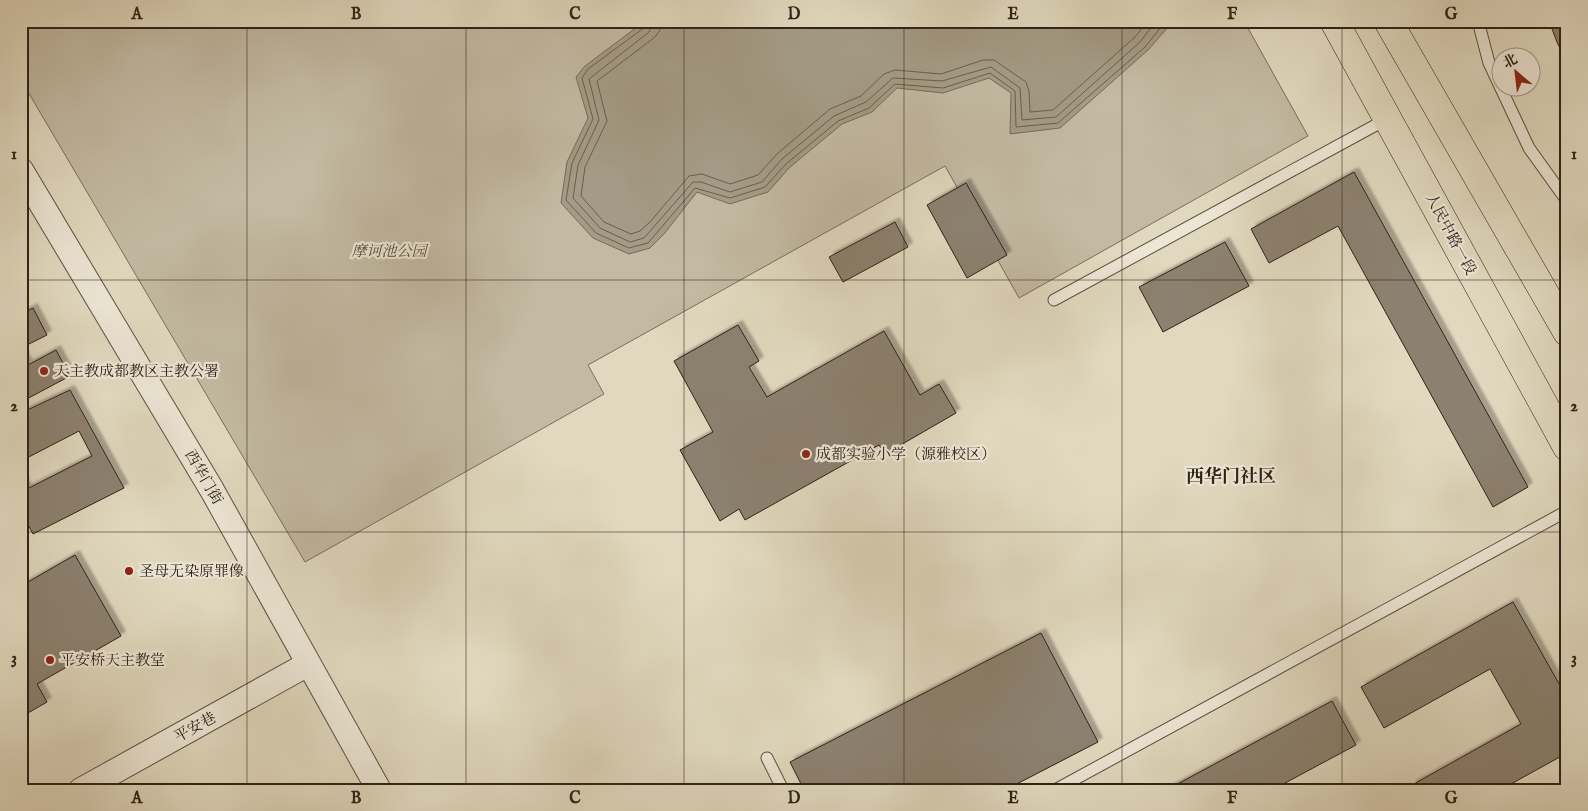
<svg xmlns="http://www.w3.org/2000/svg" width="1588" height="811" font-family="'IM FELL English','Noto Serif SC',serif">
<defs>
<filter id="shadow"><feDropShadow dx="4.5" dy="-4.5" stdDeviation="1" flood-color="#0004"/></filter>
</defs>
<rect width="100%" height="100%" fill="#e1d9bf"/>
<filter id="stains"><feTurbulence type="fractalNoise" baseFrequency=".004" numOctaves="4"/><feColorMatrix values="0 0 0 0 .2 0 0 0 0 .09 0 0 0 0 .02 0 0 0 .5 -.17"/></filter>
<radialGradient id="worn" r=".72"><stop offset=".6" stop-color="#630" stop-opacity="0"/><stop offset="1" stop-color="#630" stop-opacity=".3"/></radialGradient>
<!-- green -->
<path fill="#c3baa3" stroke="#796e5e" d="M21 21H1244L1308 136 1019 298 945 166 588 365 604 394 305 562 21 80Z"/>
<!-- water -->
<path fill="#a49b86" stroke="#756b5a" d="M645 21 710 23 724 21H1166L1169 26 1148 50 1060 128 1010 134 1011 93 989 78 943 93 897 88 872 112 842 124 789 168 768 192 730 204 697 192 664 234 650 248 629 254 593 238 561 203 567 162 588 118 576 77 585 66Z"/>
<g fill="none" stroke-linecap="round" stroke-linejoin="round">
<!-- shore -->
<path stroke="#6a5e4f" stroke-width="1" d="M648 21 645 27 588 69 582 78 593 119 572 163 566 200 596 233 629 248 648 243 695 188 730 198 765 187 786 164 838 121 869 108 895 84 943 88 990 73 1015 91 1016 127 1058 123 1145 47 1162 26V21
M654 21 649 32 589 79 599 120 578 165 573 198 600 228 630 242 644 238 693 182H701L730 192 762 182 782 159 834 116 866 102 893 78 942 81 991 67 1020 88 1022 120 1056 117 1140 42 1156 21
M661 21 660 30 655 37 597 81 607 121 585 167 581 196 604 222 631 234 640 231 650 222 689 176 702 174 730 184 758 175 777 154 830 109 861 96 884 74 895 70 941 74 983 60H994L1026 82 1029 91 1030 112 1053 110 1135 37 1148 21"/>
</g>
<!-- building -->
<path fill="#8c816f" stroke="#2f2218" filter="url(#shadow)" d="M1549 21H1567V63L1557 42Z
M1354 172 1528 487 1493 507 1338 226 1269 263 1251 229Z
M966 183 1007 255 967 278 927 205Z
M895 222 908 247 843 282 829 257Z
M1225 242 1249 286 1163 332 1139 287Z
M33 308 47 335 21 348V314Z
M738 325 759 361 749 367 767 397 884 331 920 395 939 384 956 413 885 454 879 445 745 520 739 509 720 521 680 450 713 432 674 361Z
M56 350 70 376 21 402V352L28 365Z
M70 390 124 488 33 534 21 512V478L27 489 92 456 79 431 21 461V413Z
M75 555 121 636 37 684 47 702 21 717V586Z
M1513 602 1567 698V753L1500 790H1415L1412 785 1521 724 1490 669 1384 728 1361 687Z
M1041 633 1098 742 1005 790H804L790 762Z
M1332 701 1356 745 1272 790H1171L1170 788Z"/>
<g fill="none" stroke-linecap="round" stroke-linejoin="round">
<!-- service casing -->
<g stroke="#5c5042" stroke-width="13">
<path id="service" d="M1478 21 1489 63 1529 148 1567 201
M1054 300 1387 119
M767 758 783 790
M1055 790 1567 511"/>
</g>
<!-- minor casing -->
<g stroke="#5c5042" stroke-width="26">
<path id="minor" d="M21 170 212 490 379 790
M81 790 308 664"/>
</g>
<!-- primary casing -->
<g stroke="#2f2218" stroke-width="29">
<path id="primary" d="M1334 21 1567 447
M1388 21 1567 332"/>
</g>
<!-- service -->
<use href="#service" stroke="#ece6d5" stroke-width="11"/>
<!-- minor -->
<use href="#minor" stroke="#ece6d5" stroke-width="24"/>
<!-- primary -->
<use href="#primary" stroke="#e1d9bf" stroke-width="28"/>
</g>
<!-- grid -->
<path fill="none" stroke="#2f2218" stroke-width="1" stroke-opacity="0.55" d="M247 21V790M466 21V790M684 21V790M904 21V790M1122 21V790M1342 21V790M21 280H1567M21 532H1567"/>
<!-- markers -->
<g fill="#8f2418" stroke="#ece6d5" stroke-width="2">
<circle cx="44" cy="371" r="5"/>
<circle cx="806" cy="454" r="5"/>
<circle cx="129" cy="571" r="5"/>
<circle cx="50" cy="660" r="5"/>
</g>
<g text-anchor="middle" stroke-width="4.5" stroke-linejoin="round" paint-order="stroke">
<!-- street labels -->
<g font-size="15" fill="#2f2218" stroke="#ece6d5">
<text transform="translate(1451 234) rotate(62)" y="5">人民中路一段</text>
<text transform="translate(204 477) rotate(60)" y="5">西华门街</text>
<text transform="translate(195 727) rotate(-29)" y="5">平安巷</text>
</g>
<!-- park labels -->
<g font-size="15" font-style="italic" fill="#54483b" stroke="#ece6d5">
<text x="389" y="256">摩诃池公园</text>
</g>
<!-- poi labels -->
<g font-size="15" fill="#2f2218" stroke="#ece6d5" text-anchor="start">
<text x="54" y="376">天主教成都教区主教公署</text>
<text x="816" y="459">成都实验小学（源雅校区）</text>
<text x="139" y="576">圣母无染原罪像</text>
<text x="60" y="665">平安桥天主教堂</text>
</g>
<!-- quarter labels -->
<g font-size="18" font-weight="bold" fill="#2f2218" stroke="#ece6d5">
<text x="1231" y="482">西华门社区</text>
</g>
</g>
<!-- margin -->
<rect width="1588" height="811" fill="none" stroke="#e1d9bf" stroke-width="55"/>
<!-- north arrow -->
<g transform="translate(1516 72) rotate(332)"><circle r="24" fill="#ece6d5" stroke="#a09889"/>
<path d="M0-4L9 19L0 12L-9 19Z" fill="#8f2418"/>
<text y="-8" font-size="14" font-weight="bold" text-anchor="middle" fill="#2f2218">北</text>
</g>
<rect x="28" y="28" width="1532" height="756" fill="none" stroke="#2f2218" stroke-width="2"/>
<g font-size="16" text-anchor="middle" font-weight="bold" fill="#2f2218">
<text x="137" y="19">A</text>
<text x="356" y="19">B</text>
<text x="575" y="19">C</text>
<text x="794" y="19">D</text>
<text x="1013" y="19">E</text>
<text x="1232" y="19">F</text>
<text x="1451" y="19">G</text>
<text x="14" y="159">1</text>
<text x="1574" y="159">1</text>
<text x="14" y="411">2</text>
<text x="1574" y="411">2</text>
<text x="14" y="663">3</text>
<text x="1574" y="663">3</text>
<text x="137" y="803">A</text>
<text x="356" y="803">B</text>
<text x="575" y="803">C</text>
<text x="794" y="803">D</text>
<text x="1013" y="803">E</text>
<text x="1232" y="803">F</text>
<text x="1451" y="803">G</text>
</g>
<rect width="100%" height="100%" filter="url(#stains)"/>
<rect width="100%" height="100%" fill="url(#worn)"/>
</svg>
